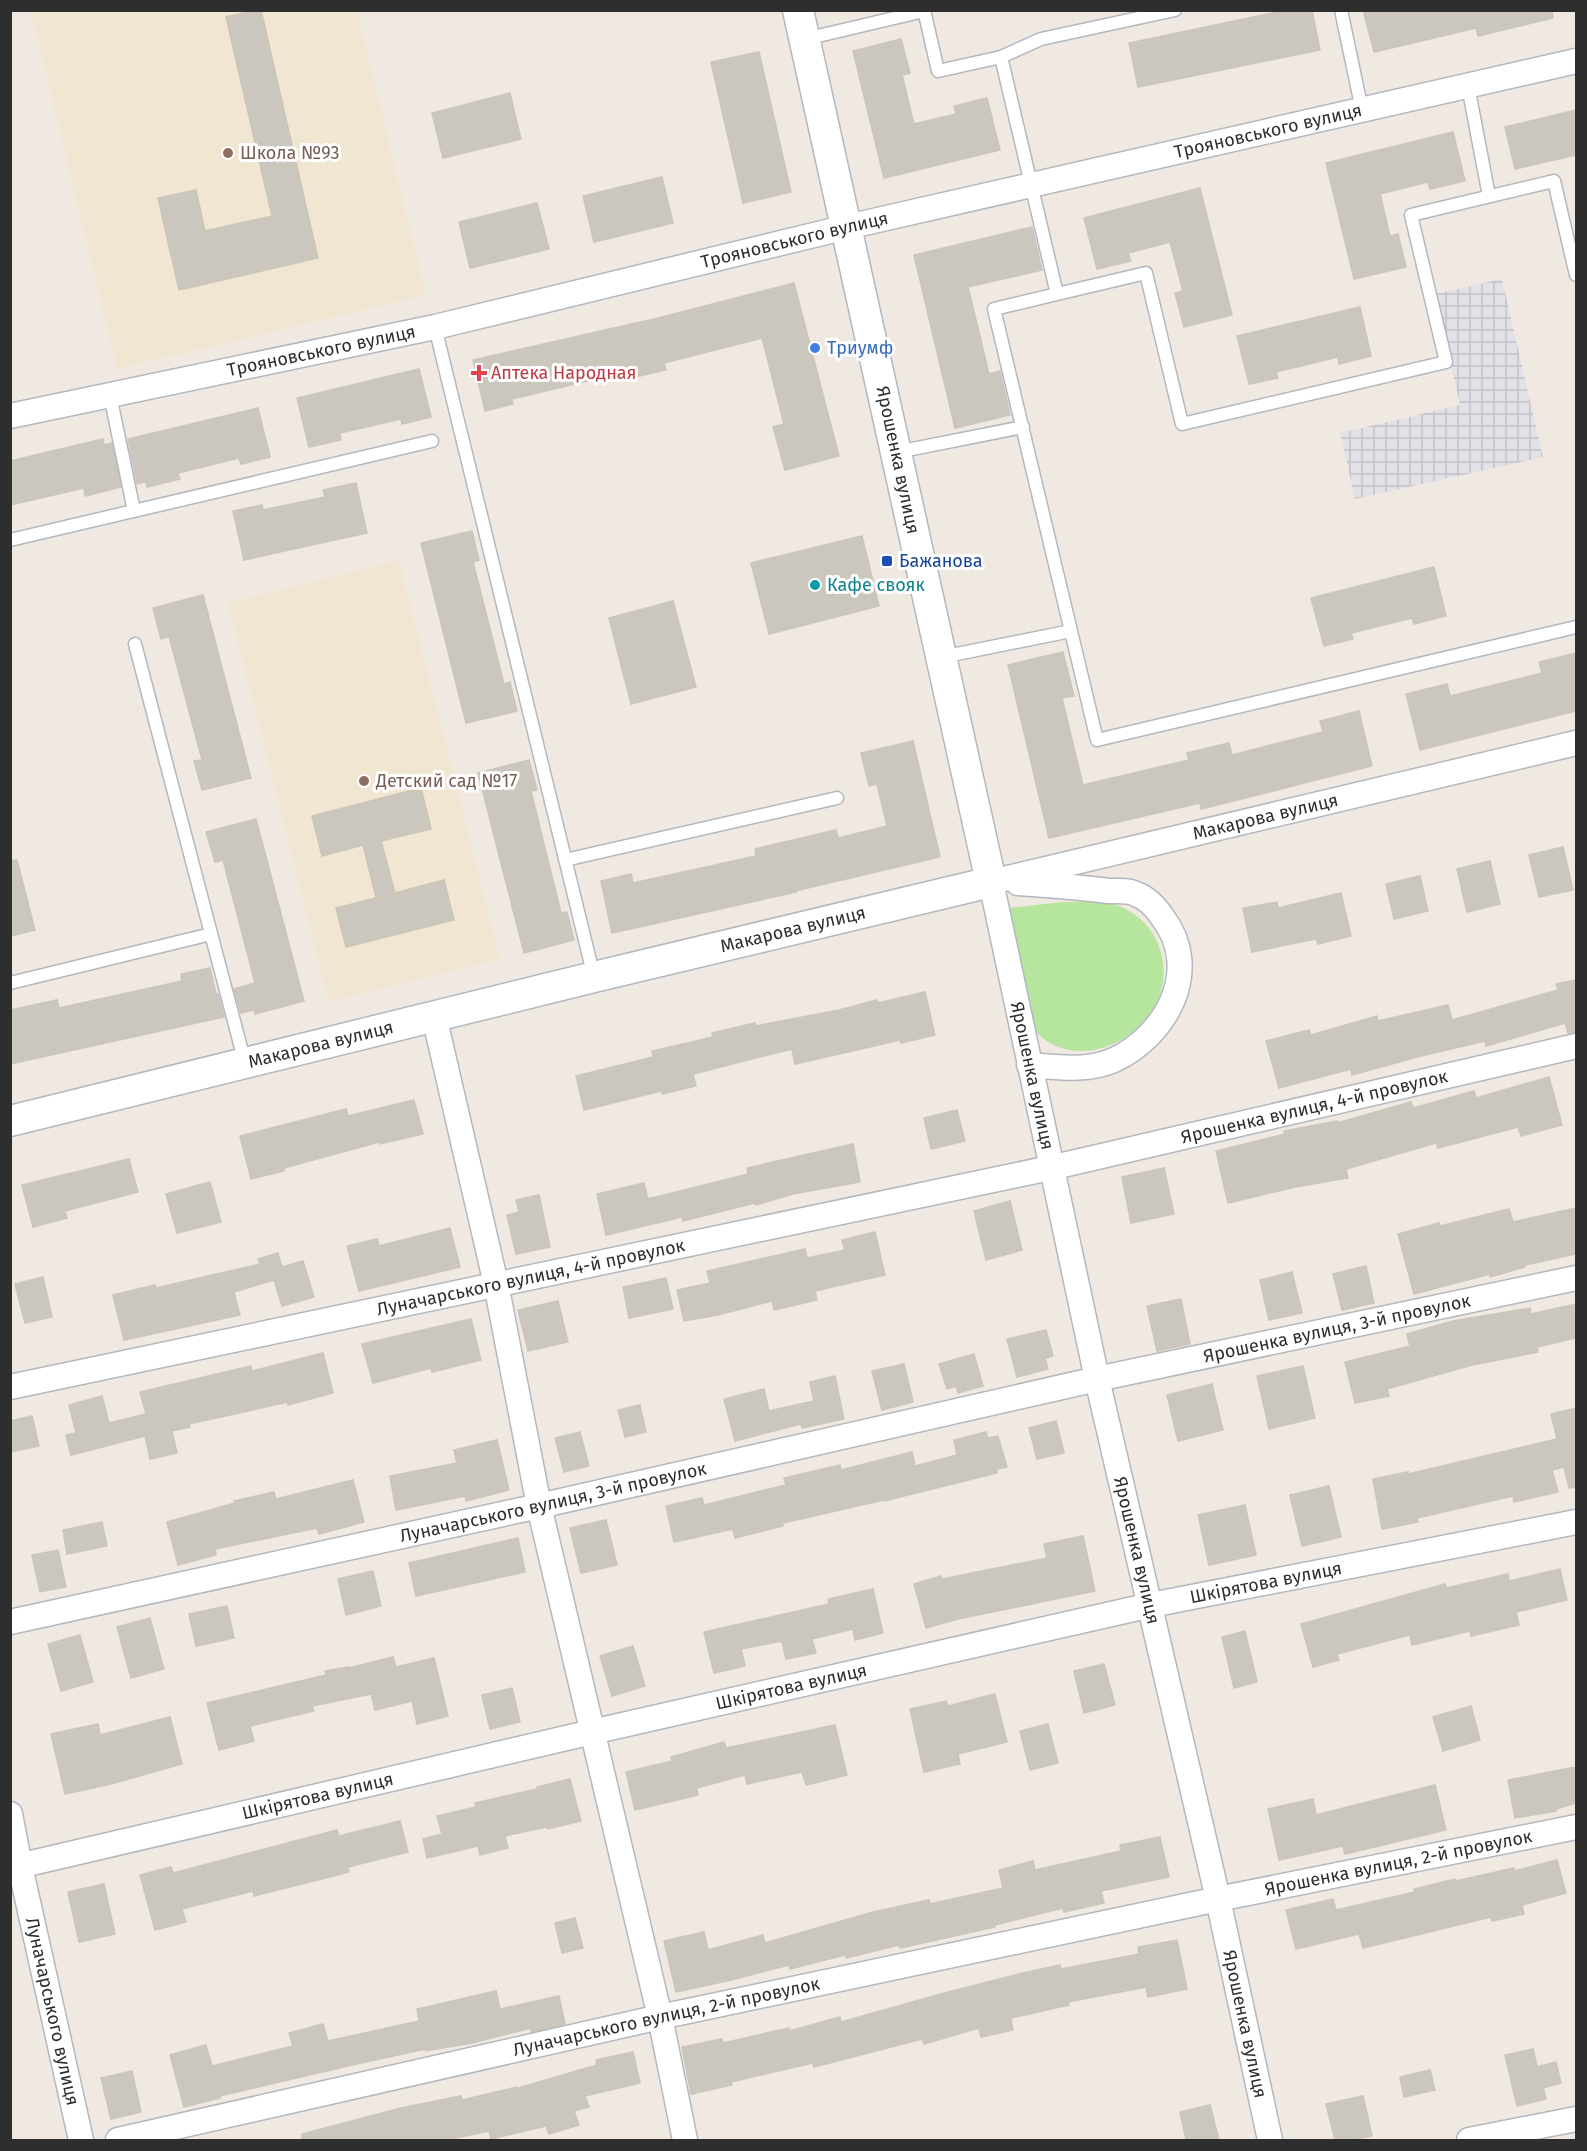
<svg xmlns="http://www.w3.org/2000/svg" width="1587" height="2151" font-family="'Fira Sans',sans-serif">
<defs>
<pattern id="industrial-grid" width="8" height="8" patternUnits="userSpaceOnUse" patternTransform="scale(1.5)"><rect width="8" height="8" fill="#e3e1e8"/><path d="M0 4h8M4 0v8" fill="none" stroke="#c3c1c7"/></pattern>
</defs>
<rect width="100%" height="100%" fill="#efe9e1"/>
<!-- industrial -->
<path fill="url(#industrial-grid)" d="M1502 279 1543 457 1355 499 1340 433 1460 405 1435 294Z"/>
<!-- education -->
<path fill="#f0e6d1" d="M31 11H357L426 295 117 369Z
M399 560 500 959 329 1002 228 603Z"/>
<!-- grass -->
<path fill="#b6e59e" d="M1063 902C1079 902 1097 900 1113 904 1161 918 1179 975 1149 1015 1120 1054 1060 1068 1029 1023L1008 908Z"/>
<!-- building -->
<path fill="#cbc7bf" stroke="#cbc5ba" stroke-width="1.5" d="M256 10H261L318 258 179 290 158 198 196 190 205 231 272 216 226 17Z
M1286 10H1312L1320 50 1138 87 1129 43Z
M1363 10H1552L1553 18 1478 36 1476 28 1374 52Z
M901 39 910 73 902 75 914 124 956 114 954 106 987 98 1000 150 884 178 853 51Z
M759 52 791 192 743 203 711 62Z
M510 93 521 139 443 158 432 113Z
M1576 110V155L1515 169 1505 127Z
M1453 132 1465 181 1430 189 1428 182 1380 194 1390 236 1398 234 1406 267 1354 279 1326 163Z
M662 177 673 223 594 242 583 196Z
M1200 188 1232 315 1184 327 1175 293 1183 291 1170 242 1128 253 1131 261 1097 269 1084 218Z
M537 203 549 249 470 268 459 222Z
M1032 227 1042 270 968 287 989 374 1000 371 1010 415 955 428 914 255Z
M794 283 839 456 785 470 773 427 784 424 762 338 664 363 666 370 635 377 634 370 512 399 513 404 485 411 473 360 654 319Z
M1360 307 1371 356 1339 364 1338 357 1276 372 1278 378 1249 384 1237 336Z
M419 369 431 417 402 424 401 419 340 433 341 440 309 447 297 398Z
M258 408 270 457 241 464 239 458 178 473 180 479 147 487 146 481 137 484 128 439Z
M103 439 104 445 112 443 121 487 85 496 84 488 10 505V461Z
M356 483 367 533 244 560 233 511 262 505 263 510 325 497 323 490Z
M472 531 479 560 473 562 504 684 510 682 517 711 466 723 421 543Z
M862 536 879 606 769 634 751 563Z
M1434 567 1446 616 1414 624 1412 618 1351 633 1353 639 1324 646 1311 598Z
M203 595 251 778 202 790 194 761 202 760 169 636 161 639 153 608Z
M673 601 696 687 631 704 609 618Z
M1063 652 1074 696 1062 698 1083 785 1189 760 1187 753 1229 743 1232 755 1323 732 1320 721 1359 711 1372 766 1201 809 1200 803 1049 838 1008 665Z
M1576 653V711L1420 750 1406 694 1447 684 1450 696 1542 673 1539 662Z
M913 741 940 857 795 891 796 892 612 933 601 881 631 874 633 883 756 856 755 849 836 830 838 838 887 826 877 784 869 786 861 753Z
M529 760 537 790 531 791 561 913 567 912 574 940 524 953 478 773Z
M421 788 431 829 381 841 395 893 444 880 454 920 346 947 336 908 376 898 363 845 322 856 312 816Z
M256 819 304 1001 255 1014 254 1010 241 1013 234 989 255 983 223 860 215 862 206 832Z
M1563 847 1573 890 1539 897 1529 855Z
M17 860 35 930 10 936V861Z
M1490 861 1500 904 1467 912 1457 869Z
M1420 876 1428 911 1394 919 1386 884Z
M1341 893 1351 936 1318 944 1316 939 1252 952 1243 908 1277 902 1278 908Z
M210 968 216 994H218L224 1017 10 1064V1010L57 1000 59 1008 182 981 181 974Z
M1576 980V1032L1568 1033 1565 1023 1486 1046 1485 1041 1421 1056 1352 1075 1351 1069 1279 1088 1266 1041 1309 1030 1311 1035 1377 1016 1378 1021 1448 1005 1452 1020 1558 990 1556 984Z
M925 992 935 1035 901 1043 900 1040 795 1064 792 1049 693 1074 696 1086 662 1094 661 1091 584 1110 576 1076 653 1057 652 1051 713 1037 712 1033 755 1023 756 1026 839 1010 877 1000 878 1003Z
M1549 1077 1562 1125 1521 1136 1518 1127 1438 1148 1436 1143 1346 1169 1348 1178 1295 1187 1228 1203 1216 1151 1285 1134 1284 1131 1337 1121V1123L1411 1102 1413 1108 1474 1091 1476 1098Z
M414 1100 423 1134 380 1144 379 1142 284 1168V1171L251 1179 240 1136 346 1109 348 1116Z
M957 1110 965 1141 931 1149 924 1118Z
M853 1144 860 1182 793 1194 756 1205 755 1203 683 1221 682 1217 606 1235 597 1194 644 1183 648 1199 748 1174 747 1168Z
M129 1159 138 1192 65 1211 67 1218 33 1227 22 1185Z
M1164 1168 1174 1214 1131 1223 1122 1177Z
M210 1182 221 1222 177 1233 166 1194Z
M539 1195 550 1247 516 1254 507 1215 519 1212 516 1200Z
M1010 1201 1022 1250 986 1260 974 1211Z
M1576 1208V1254L1525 1265V1267L1490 1277V1274L1414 1294 1398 1234 1439 1223 1440 1226 1509 1209 1513 1222Z
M450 1228 460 1267 359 1291 347 1246 377 1239 379 1246Z
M875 1232 885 1275 815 1291 817 1300 774 1310 772 1301 718 1315 684 1321 677 1290 710 1283 707 1271 805 1249 807 1258 845 1250 842 1240Z
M278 1253 282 1267 303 1261 314 1297 282 1306 274 1280 234 1292 240 1315 124 1340 113 1295 155 1285 156 1288 260 1264 258 1259Z
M1366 1266 1374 1303 1342 1310 1333 1274Z
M1292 1272 1302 1313 1269 1320 1260 1280Z
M43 1277 52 1317 25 1323 15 1284Z
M666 1278 673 1309 629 1318 623 1287Z
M1181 1299 1190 1344 1157 1351 1147 1306Z
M558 1301 568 1342 528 1351 518 1310Z
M1576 1304V1338L1537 1347 1538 1352 1472 1365 1387 1389 1389 1396 1355 1403 1345 1362 1410 1346 1407 1334 1453 1321 1530 1308 1531 1314Z
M471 1319 481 1360 432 1372 431 1368 373 1383 362 1344Z
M1046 1330 1053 1356 1045 1358 1048 1369 1017 1377 1007 1339Z
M323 1353 333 1393 288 1405V1402L189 1424 190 1427 172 1431 177 1453 150 1459 145 1436 71 1455 66 1435 76 1433 69 1405 102 1396 109 1423 146 1414 140 1392 251 1366 252 1371Z
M974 1354 983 1386 958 1393 956 1386 947 1389 939 1364Z
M904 1364 913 1402 882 1410 872 1371Z
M1303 1366 1315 1418 1269 1429 1257 1376Z
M835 1376 844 1419 802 1428 801 1424 735 1441 724 1399 764 1389 769 1411 814 1401 810 1382Z
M1212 1384 1223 1430 1178 1441 1167 1395Z
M640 1405 646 1432 625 1437 618 1410Z
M1576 1408V1487L1569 1488 1564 1467 1552 1470 1558 1492 1514 1502 1513 1496 1417 1518 1418 1522 1382 1529 1373 1479 1408 1472V1474L1557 1439 1551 1414Z
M32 1416 39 1446 10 1452V1421Z
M1056 1421 1064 1453 1037 1459 1029 1428Z
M580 1432 589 1466 564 1472 555 1438Z
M986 1432 988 1438 998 1436 1007 1467 997 1469V1473L884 1501V1500L783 1523V1526L735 1538 733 1529 674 1542 666 1506 702 1498 704 1505 786 1485 784 1478 840 1465 841 1470 912 1452 915 1466 957 1455 954 1440Z
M497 1440 509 1490 466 1501 465 1496 396 1510 390 1476 457 1463 454 1450Z
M353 1480 364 1522 319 1534 317 1528 215 1549 216 1555 178 1565 167 1522 235 1503 234 1501 274 1492 276 1499Z
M1329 1486 1341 1537 1302 1546 1290 1495Z
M1245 1505 1256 1555 1209 1565 1198 1515Z
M606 1520 617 1565 581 1573 570 1528Z
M102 1522 107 1546 67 1554 63 1530Z
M1083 1536 1095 1591 958 1619 926 1628 914 1584 941 1576 942 1579 1047 1558 1044 1544Z
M518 1538 525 1572 416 1596 409 1563Z
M58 1550 66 1587 40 1592 32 1555Z
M1560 1569 1567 1600 1516 1612 1519 1625 1471 1636 1470 1631 1412 1645 1410 1635 1337 1654 1339 1660 1313 1667 1301 1624 1445 1584 1446 1588 1508 1574 1509 1581Z
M373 1571 381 1606 346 1615 338 1579Z
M873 1589 883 1633 855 1640 853 1629 812 1639 816 1653 786 1659 782 1641 741 1649 745 1666 714 1673 704 1632 829 1604 828 1599Z
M227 1606 234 1638 196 1646 189 1614Z
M150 1618 164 1669 131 1678 117 1627Z
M1245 1631 1257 1682 1234 1688 1222 1637Z
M80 1635 93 1682 61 1691 48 1644Z
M633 1646 645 1686 612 1696 600 1656Z
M393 1657 396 1667 434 1658 448 1716 417 1724 412 1701 375 1710 371 1694 312 1706 314 1711 250 1726 254 1741 219 1750 207 1703 326 1675 325 1671 349 1667V1668Z
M1104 1664 1115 1705 1084 1713 1074 1671Z
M512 1688 520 1722 490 1729 482 1695Z
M995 1694 1007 1742 958 1754 960 1764 924 1772 910 1709 946 1701 948 1706Z
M1471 1706 1480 1740 1443 1751 1433 1717Z
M170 1717 182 1764 111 1784 65 1794 51 1734 98 1724 100 1735Z
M1048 1724 1058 1763 1030 1770 1020 1731Z
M835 1725 847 1775 806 1785 802 1772 747 1784 745 1775 697 1788 698 1795 635 1810 626 1772 672 1761 671 1757 724 1742 726 1748Z
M1576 1767V1803L1556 1809V1811L1515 1818 1508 1780Z
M570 1779 581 1821 548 1829 547 1827 505 1836 508 1848 480 1855 478 1846 427 1858 423 1839 442 1834 437 1816 476 1807 475 1803 537 1789V1787Z
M1435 1785 1446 1830 1345 1854 1343 1846 1279 1860 1268 1809 1313 1799 1316 1815Z
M400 1821 408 1852 348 1867 349 1872 310 1882 254 1896 253 1891 182 1909 186 1922 155 1930 140 1875 171 1867 173 1873 337 1830 339 1836Z
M1160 1837 1169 1877 1101 1891 1104 1903 1064 1912 1063 1908 995 1925V1927L900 1948 899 1945 846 1958 845 1955 790 1969 789 1965 731 1980 676 1992 664 1941 704 1932 708 1950 763 1935 765 1943 873 1912 929 1900 930 1904 1003 1888 999 1870 1033 1861 1035 1870 1121 1851 1120 1845Z
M1557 1860 1566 1893 1522 1905 1524 1914 1492 1921 1491 1917 1363 1948 1359 1934 1296 1949 1286 1910 1333 1899 1336 1910 1415 1892 1414 1889 1455 1879 1456 1881 1514 1868V1871Z
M104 1884 115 1934 79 1942 68 1892Z
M575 1918 583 1948 562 1953 555 1923Z
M1177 1940 1187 1989 1148 1997 1146 1987 1068 2002 1069 2005 1011 2018 1013 2030 981 2037 979 2028 924 2044 922 2039 814 2067 813 2063 731 2082 732 2085 691 2094 682 2047 722 2039 723 2043 789 2028V2031L840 2017 841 2022 948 1992 1023 1973 1060 1965 1061 1969 1139 1954 1138 1947Z
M496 1991 500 2009 559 1996 565 2024 531 2032V2028L472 2043 426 2051 425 2049 348 2066 220 2096V2098L184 2107 170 2055 206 2045 212 2066 293 2046 289 2033 323 2024 328 2041 419 2021 417 2009Z
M1533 2049 1537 2067 1556 2062 1561 2083 1543 2088 1546 2099 1517 2106 1505 2055Z
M633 2052 640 2083 585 2096 589 2107 574 2111 579 2125 549 2134 546 2126 491 2139 489 2131 446 2140H302V2134L401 2108 461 2096 462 2100 517 2087 518 2088 597 2065 596 2060Z
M1430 2070 1435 2090 1404 2097 1400 2077Z
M132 2071 141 2112 111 2119 101 2078Z
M1363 2096 1372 2136 1352 2140H1335L1326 2104Z
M1210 2105 1219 2140H1186L1180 2112Z"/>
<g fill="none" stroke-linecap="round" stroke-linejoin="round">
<!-- service casing -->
<g stroke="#b4b7c1" stroke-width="15">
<path id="service" d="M924 10 938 71 1001 57 1057 294 994 309 1097 740 1576 627
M1341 10 1362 110
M805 39 924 11
M1001 57 1041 39 1175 10
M1468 86 1489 196
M1057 294 1146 273 1182 424 1446 362 1411 215 1554 181 1576 275
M435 327 594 977
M110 395 134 511
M897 452 1023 427
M10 540 432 441
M135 644 245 1063
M942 657 1071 631
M565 860 837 798
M10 983 211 934"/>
</g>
<!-- minor casing -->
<g stroke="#b4b7c1" stroke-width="27">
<g id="minor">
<path id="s1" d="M10 416 435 327 847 227 1576 61"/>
<path id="s2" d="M991 882 1097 1379 1218 1899 1270 2140"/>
<path id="s3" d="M991 882 1576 743"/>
<path d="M1018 883C1049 885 1079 887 1109 891 1117 891 1129 890 1136 894 1147 898 1157 909 1163 918 1202 970 1167 1035 1114 1060 1087 1072 1057 1067 1029 1065"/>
<path d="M434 1016 496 1284 539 1506 660 2017 685 2140"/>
<path id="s4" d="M10 1387 1050 1168 1576 1046"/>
<path id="s5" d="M10 1622 539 1506 1097 1379 1576 1278"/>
<path id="s6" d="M10 1814 20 1866 81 2140"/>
<path id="s7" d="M10 1868 592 1732 1151 1605 1576 1522"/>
<path id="s8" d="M118 2140 660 2017 1218 1899 1576 1827"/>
<path d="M1469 2140 1576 2119"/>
</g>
</g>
<!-- tertiary casing -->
<g stroke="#b4b7c1" stroke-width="33">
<g id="tertiary">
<path id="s9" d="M10 1121 594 977 991 882 798 10"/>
</g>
</g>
<!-- service -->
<use href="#service" stroke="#fff" stroke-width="12"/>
<!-- minor -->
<use href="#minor" stroke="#fff" stroke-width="24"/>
<!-- tertiary -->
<use href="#tertiary" stroke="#fff" stroke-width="30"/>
</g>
<!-- markers -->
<g fill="#8d6e63" stroke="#fff" stroke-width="2">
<circle cx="228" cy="153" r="6"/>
<circle cx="364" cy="781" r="6"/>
</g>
<circle fill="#3f7fe0" stroke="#fff" stroke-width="2" cx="815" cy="348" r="6"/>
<path fill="#e0444e" stroke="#fff" stroke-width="2" d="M476 364h6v6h6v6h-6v6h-6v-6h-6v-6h6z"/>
<rect fill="#1a4fb4" stroke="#fff" stroke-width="2" x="881" y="555" width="12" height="12" rx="3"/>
<circle fill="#0f9aa8" stroke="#fff" stroke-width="2" cx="815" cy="585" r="6"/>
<g text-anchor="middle" stroke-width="6" stroke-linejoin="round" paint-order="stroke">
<!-- street labels -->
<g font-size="18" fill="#2e2e2e" stroke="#fff">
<text dy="6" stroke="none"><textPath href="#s1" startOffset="1290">Трояновського вулиця</textPath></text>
<text dy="6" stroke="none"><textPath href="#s1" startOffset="804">Трояновського вулиця</textPath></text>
<text dy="6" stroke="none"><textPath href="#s1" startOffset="318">Трояновського вулиця</textPath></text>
<text transform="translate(898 460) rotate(78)" y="6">Ярошенка вулиця</text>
<text dy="6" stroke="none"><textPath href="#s3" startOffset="282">Макарова вулиця</textPath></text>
<text dy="6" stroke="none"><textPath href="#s9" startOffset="806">Макарова вулиця</textPath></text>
<text dy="6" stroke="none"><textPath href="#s9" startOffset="320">Макарова вулиця</textPath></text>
<text dy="6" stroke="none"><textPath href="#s2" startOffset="198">Ярошенка вулиця</textPath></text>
<text dy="6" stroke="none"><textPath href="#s4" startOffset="1334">Ярошенка вулиця, 4-й провулок</textPath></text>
<text dy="6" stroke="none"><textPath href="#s4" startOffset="532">Луначарського вулиця, 4-й провулок</textPath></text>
<text dy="6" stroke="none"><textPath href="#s5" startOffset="1359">Ярошенка вулиця, 3-й провулок</textPath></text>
<text dy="6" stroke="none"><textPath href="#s5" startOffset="556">Луначарського вулиця, 3-й провулок</textPath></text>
<text dy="6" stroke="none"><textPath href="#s2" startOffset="684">Ярошенка вулиця</textPath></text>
<text dy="6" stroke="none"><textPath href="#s7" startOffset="1288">Шкірятова вулиця</textPath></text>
<text dy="6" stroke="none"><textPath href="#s7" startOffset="802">Шкірятова вулиця</textPath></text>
<text dy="6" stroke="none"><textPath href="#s7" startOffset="316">Шкірятова вулиця</textPath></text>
<text dy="6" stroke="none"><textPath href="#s8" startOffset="1310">Ярошенка вулиця, 2-й провулок</textPath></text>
<text dy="6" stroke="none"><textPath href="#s6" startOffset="202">Луначарського вулиця</textPath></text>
<text dy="6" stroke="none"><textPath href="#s8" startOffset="562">Луначарського вулиця, 2-й провулок</textPath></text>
<text dy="6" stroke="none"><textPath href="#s2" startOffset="1170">Ярошенка вулиця</textPath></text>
</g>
<!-- education labels -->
<g font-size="18" fill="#785e54" stroke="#fff" text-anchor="start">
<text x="240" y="159">Школа №93</text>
<text x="376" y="787">Детский сад №17</text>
</g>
<!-- shop labels -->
<g font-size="18" fill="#366cbe" stroke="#fff" text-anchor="start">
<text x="827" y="354">Триумф</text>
</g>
<!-- health labels -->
<g font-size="18" fill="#be3a42" stroke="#fff" text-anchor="start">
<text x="491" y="379">Аптека Народная</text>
</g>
<!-- transit labels -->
<g font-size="18" fill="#164399" stroke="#fff" text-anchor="start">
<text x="899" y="567">Бажанова</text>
</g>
<!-- culture labels -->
<g font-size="18" fill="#0d838f" stroke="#fff" text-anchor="start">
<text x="827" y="591">Кафе свояк</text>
</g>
</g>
<!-- border -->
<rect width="1587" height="2151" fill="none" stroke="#2e2e2e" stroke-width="24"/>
</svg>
